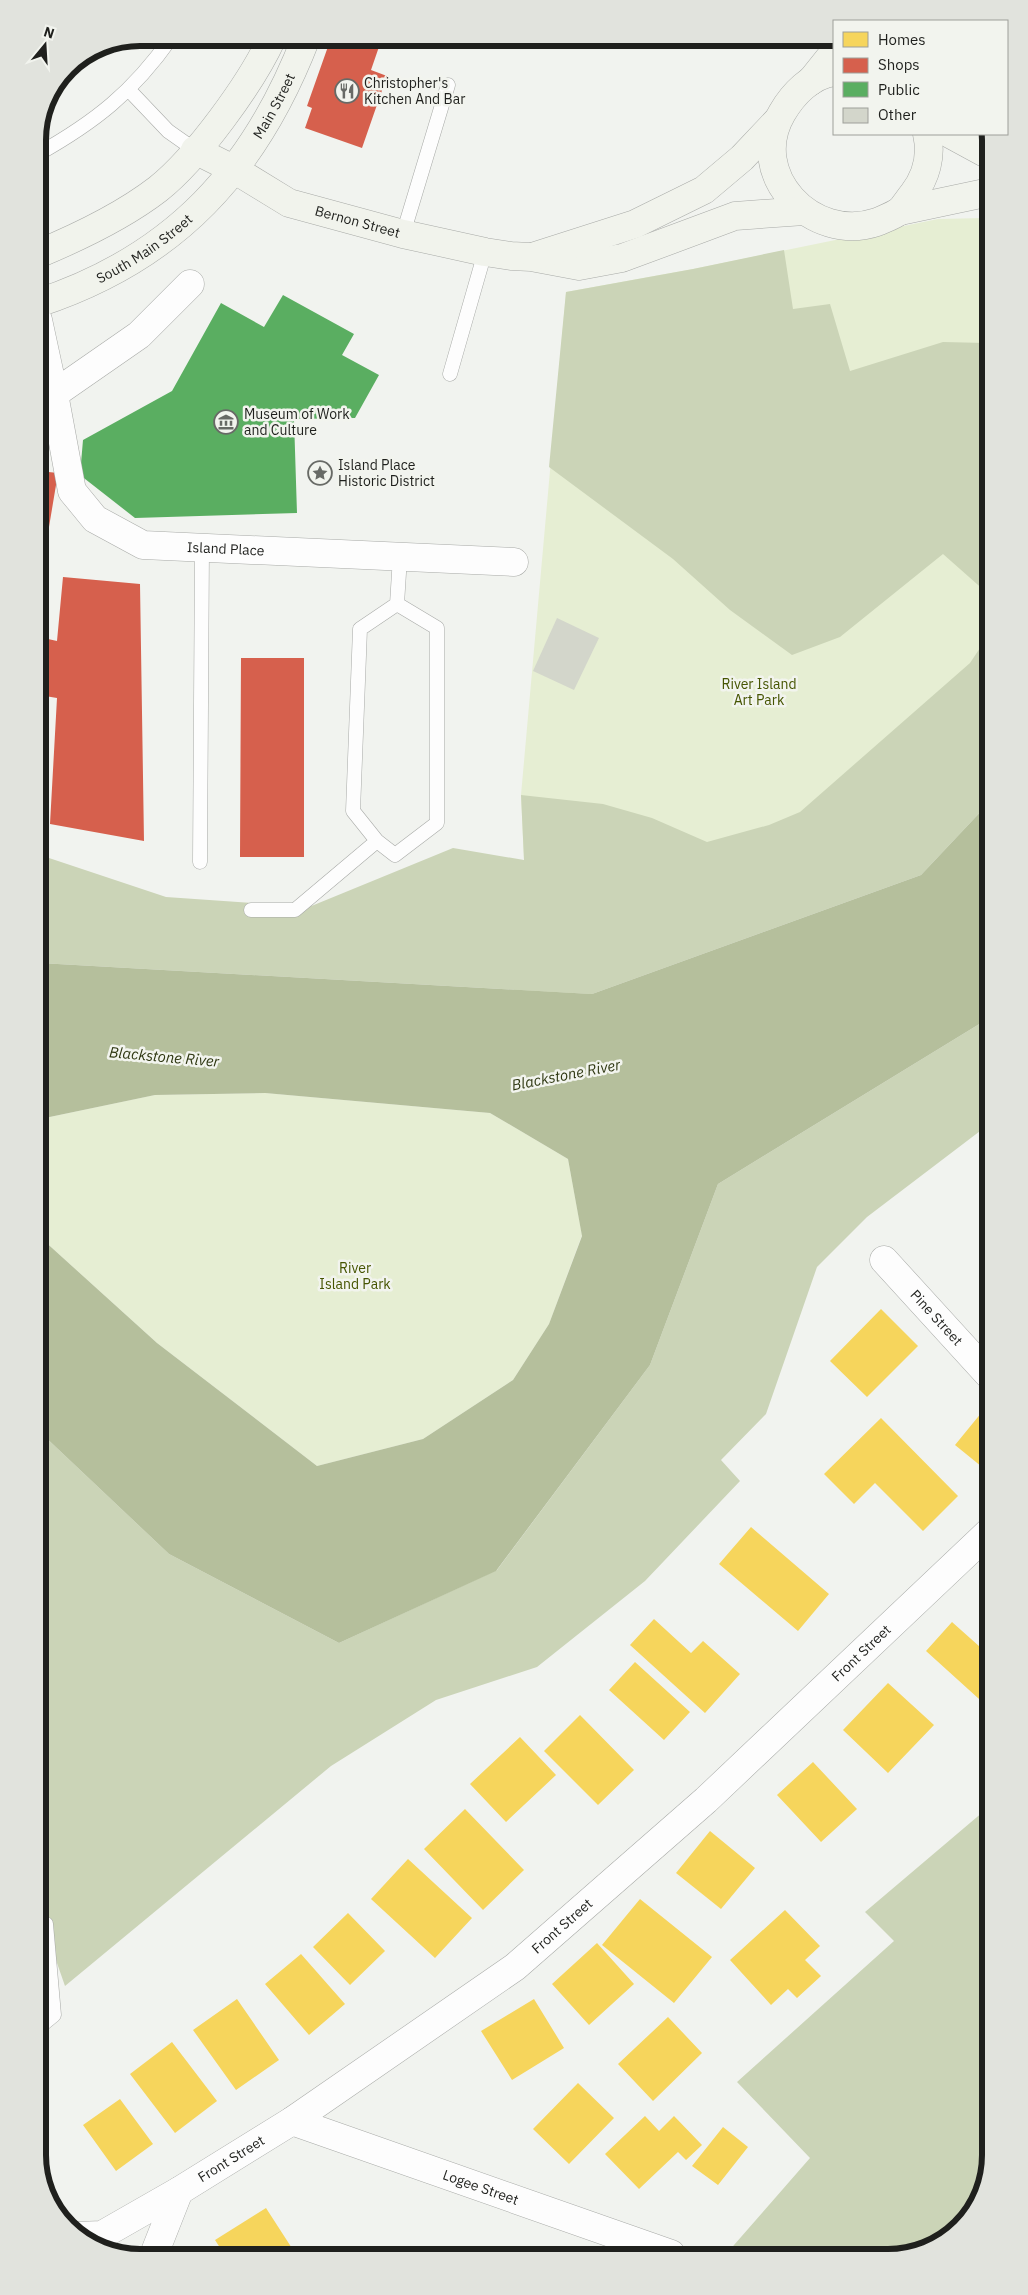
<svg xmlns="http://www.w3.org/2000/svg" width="1028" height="2295" font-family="'IBM Plex Sans',sans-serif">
<rect width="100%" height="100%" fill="#f1f3ef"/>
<!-- green -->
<path fill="#e6eed3" d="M985 218 987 805 592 994 514 990 524 860 521 795 566 292 693 269 938 219Z
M265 1093 490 1113 568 1159 582 1235 549 1324 513 1380 423 1439 317 1466 157 1343 41 1238 40 1119 155 1095Z"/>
<!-- forest -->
<path fill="#cbd4b7" d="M784 250 793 309 830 304 850 371 943 342 986 343V592L943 554 840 637 792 655 730 610 673 559 549 467 566 292 693 269Z
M986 639 987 805 921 875 592 994 40 963V855L166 897 309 907 453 848 524 860 521 795 603 804 652 818 707 842 769 825 800 812 970 663Z
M987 1016 988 1125 867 1217 817 1267 766 1414 721 1460 740 1481 645 1581 537 1667 436 1700 331 1766 65 1986 42 1920 41 1433 169 1554 339 1643 497 1570 650 1365 718 1184 981 1023Z
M990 1806V2155L973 2212 921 2252 727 2253 810 2158 737 2082 894 1941 865 1912Z"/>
<!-- water -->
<path fill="#b5bf9c" d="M987 805V1016L981 1023 718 1184 650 1365 496 1571 339 1643 169 1554 41 1433V1238L157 1343 317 1466 423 1439 513 1380 549 1324 582 1236 568 1159 490 1113 265 1093 155 1095 40 1119V963L592 994 921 875Z"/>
<!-- homes -->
<path fill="#f6d55c" d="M881 1309 918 1346 867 1397 830 1361Z
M982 1412 989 1416V1468L987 1471 955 1445Z
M881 1418 958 1496 923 1531 875 1483 854 1504 824 1474Z
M751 1527 829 1594 798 1631 719 1564Z
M654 1619 691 1653 703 1641 740 1674 705 1713 630 1645Z
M952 1622 989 1655V1708L926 1651Z
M635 1662 690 1712 664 1740 609 1690Z
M888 1683 934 1725 888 1773 843 1730Z
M580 1715 634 1770 598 1805 544 1751Z
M520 1737 556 1775 506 1822 470 1784Z
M813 1762 857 1809 821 1842 777 1795Z
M465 1809 524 1870 483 1910 424 1849Z
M710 1831 755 1868 721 1909 676 1873Z
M408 1859 472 1918 435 1958 371 1899Z
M640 1899 712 1957 674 2003 602 1945Z
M785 1910 820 1946 805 1960 821 1976 797 1998 788 1989 771 2005 730 1960Z
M348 1913 385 1951 350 1985 313 1947Z
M597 1943 634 1984 589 2025 552 1984Z
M301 1954 345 2004 309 2035 265 1984Z
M237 1999 279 2060 236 2090 193 2030Z
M534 1999 564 2048 512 2080 481 2031Z
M668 2017 702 2053 653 2101 618 2064Z
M172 2042 217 2101 175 2133 130 2074Z
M578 2083 614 2118 569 2164 533 2129Z
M120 2099 153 2144 116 2171 83 2125Z
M645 2116 659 2131 674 2116 702 2145 686 2160 678 2152 639 2189 605 2154Z
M723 2127 748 2147 718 2185 692 2166Z
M266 2208 297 2256 226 2257 215 2240Z"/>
<!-- shops -->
<path fill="#d6604d" d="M331 38H382L371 70 387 76 362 148 305 128 312 108 307 106Z
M39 471 58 473 40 581H39Z
M63 577 140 584 144 841 50 824 57 698 39 695V637L57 641Z
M241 658H304V857H240Z"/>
<!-- public -->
<path fill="#5aae61" d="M283 295 354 334 342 355 379 375 355 418 294 419 297 513 135 518 80 475 83 440 172 391 221 303 264 327Z"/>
<!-- building -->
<path fill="#d3d6cb" d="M557 618 599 638 574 690 533 671Z"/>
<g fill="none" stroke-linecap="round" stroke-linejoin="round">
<!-- service casing -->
<g stroke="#a8aaa7" stroke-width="15">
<path id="service" d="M129 90 168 131 195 150
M38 154C95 122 133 92 171 38
M403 234 448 85
M450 374 485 252
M397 604 360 629 353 811 377 841 395 855 437 823V628L397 604 400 557
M200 862 202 547
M251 910H295L377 841
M42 1923 46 1924 54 2015 43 2024"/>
</g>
<!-- minor casing -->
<g stroke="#a8aaa7" stroke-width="29">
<g id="minor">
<path d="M38 320 54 394 139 335 190 284"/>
<path id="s1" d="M38 399 54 394 72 491 95 519 143 545 514 562"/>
<path id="s2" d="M884 1260 988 1374"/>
<path d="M153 2257 179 2191"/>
</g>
</g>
<!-- tertiary casing -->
<g stroke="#a8aaa7" stroke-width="29">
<g id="tertiary">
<path id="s3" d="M292 2121 671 2254"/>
<path id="s4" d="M77 2236 102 2235 179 2191 292 2121 515 1967 706 1800 989 1532"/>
</g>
</g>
<!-- secondary casing -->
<g stroke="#a8aaa7" stroke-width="29">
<g id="secondary">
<path d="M834 72C811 75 793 94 782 113 746 174 812 244 877 222 884 219 895 215 901 210 905 205 909 199 913 194 926 177 932 156 927 134"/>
<path d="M811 81 831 56 834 48"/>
<path d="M950 134 985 153"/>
<path id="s5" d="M195 150 235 170 289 203 403 234 485 252 511 256 531 257 579 266 622 258 735 216 804 211"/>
<path d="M900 211 985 193"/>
<path d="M38 254C79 237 123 216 158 189 197 158 252 82 272 38"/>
<path d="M535 256 635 224 704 190 742 158 777 121"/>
<path id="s6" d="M38 303C175 258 255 170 306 38"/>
</g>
</g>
<!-- service -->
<use href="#service" stroke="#fdfdfd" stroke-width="14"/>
<!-- minor -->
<use href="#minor" stroke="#fdfdfd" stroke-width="28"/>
<!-- tertiary -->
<use href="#tertiary" stroke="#fdfdfd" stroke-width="28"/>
<!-- secondary -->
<use href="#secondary" stroke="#f1f3ec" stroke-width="28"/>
</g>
<!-- icons -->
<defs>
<g id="restaurant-ring" transform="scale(1.25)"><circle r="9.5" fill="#f2f4ee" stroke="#686a66" stroke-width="1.5"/><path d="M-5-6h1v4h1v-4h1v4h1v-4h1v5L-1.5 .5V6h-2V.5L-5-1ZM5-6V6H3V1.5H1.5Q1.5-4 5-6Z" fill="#686a66"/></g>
<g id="museum-ring" transform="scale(1.25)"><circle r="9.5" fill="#f2f4ee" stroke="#686a66" stroke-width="1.5"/><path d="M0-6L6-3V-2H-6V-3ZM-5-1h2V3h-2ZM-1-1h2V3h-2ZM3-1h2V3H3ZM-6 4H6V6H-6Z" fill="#686a66"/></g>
<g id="sight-ring" transform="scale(1.25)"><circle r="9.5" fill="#f2f4ee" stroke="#686a66" stroke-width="1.5"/><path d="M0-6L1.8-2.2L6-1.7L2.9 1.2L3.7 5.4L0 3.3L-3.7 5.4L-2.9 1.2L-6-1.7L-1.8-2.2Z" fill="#686a66"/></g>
</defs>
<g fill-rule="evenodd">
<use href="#restaurant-ring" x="347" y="91"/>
<use href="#museum-ring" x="226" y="422"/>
<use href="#sight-ring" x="320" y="473"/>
</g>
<g text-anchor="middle" stroke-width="5" stroke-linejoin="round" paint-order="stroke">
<!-- poi labels -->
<g font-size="14" fill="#1f201d" stroke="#f2f4ee" text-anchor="start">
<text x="364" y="88">Christopher's<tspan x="364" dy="16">Kitchen And Bar</tspan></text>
<text x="244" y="419">Museum of Work<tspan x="244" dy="16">and Culture</tspan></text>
<text x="338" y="470">Island Place<tspan x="338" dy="16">Historic District</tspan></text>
</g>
<!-- street labels -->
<g font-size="14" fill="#1f201d" stroke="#f2f4ee">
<text dy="5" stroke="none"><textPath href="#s6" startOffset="316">Main Street</textPath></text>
<text dy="5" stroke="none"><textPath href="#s5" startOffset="179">Bernon Street</textPath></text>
<text dy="5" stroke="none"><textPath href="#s6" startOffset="120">South Main Street</textPath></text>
<text dy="5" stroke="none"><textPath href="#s1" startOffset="289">Island Place</textPath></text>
<text dy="5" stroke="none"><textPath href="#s2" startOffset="78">Pine Street</textPath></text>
<text dy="5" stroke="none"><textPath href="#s4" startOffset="985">Front Street</textPath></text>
<text dy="5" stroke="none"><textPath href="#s4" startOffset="580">Front Street</textPath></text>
<text dy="5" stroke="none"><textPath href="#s4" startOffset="175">Front Street</textPath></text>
<text dy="5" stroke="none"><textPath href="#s3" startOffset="200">Logee Street</textPath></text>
</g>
<!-- park labels -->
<g font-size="14" fill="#465502" stroke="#f2f4ee">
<text x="759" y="689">River Island<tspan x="759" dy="16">Art Park</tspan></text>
<text x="355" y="1273">River<tspan x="355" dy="16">Island Park</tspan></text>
</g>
<!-- water labels -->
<g font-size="15" font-style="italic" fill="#2e3711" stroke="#f2f4ee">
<text transform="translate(164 1057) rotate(5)" y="5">Blackstone River</text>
<text transform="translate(566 1075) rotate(-11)" y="5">Blackstone River</text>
</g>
</g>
<!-- crop -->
<path d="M0 0H1028V2295H0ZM140 46H888A94 94 0 0 1 982 140V2155A94 94 0 0 1 888 2249H140A94 94 0 0 1 46 2155V140A94 94 0 0 1 140 46Z" fill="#e1e3dd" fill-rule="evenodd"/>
<path fill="none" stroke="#1f201d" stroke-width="6" d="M140 46H888A94 94 0 0 1 982 140V2155A94 94 0 0 1 888 2249H140A94 94 0 0 1 46 2155V140A94 94 0 0 1 140 46Z"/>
<!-- legend -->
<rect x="833" y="20" width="175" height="115" fill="#f2f4ee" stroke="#9e9f9a"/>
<rect x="843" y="32" width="25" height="15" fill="#f6d55c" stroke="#9e9f9a"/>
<text x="878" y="45" font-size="15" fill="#1f201d">Homes</text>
<rect x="843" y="58" width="25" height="15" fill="#d6604d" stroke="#9e9f9a"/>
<text x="878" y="70" font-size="15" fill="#1f201d">Shops</text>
<rect x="843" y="82" width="25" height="15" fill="#5aae61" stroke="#9e9f9a"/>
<text x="878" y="95" font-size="15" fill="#1f201d">Public</text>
<rect x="843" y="108" width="25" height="15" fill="#d3d6cb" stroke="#9e9f9a"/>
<text x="878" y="120" font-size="15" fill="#1f201d">Other</text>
<!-- north arrow -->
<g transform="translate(45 45) rotate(18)" stroke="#f2f4ee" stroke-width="4" paint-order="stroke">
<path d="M0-4L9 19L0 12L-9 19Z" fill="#1f201d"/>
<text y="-8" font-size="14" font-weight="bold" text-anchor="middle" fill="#1f201d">N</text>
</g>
</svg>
